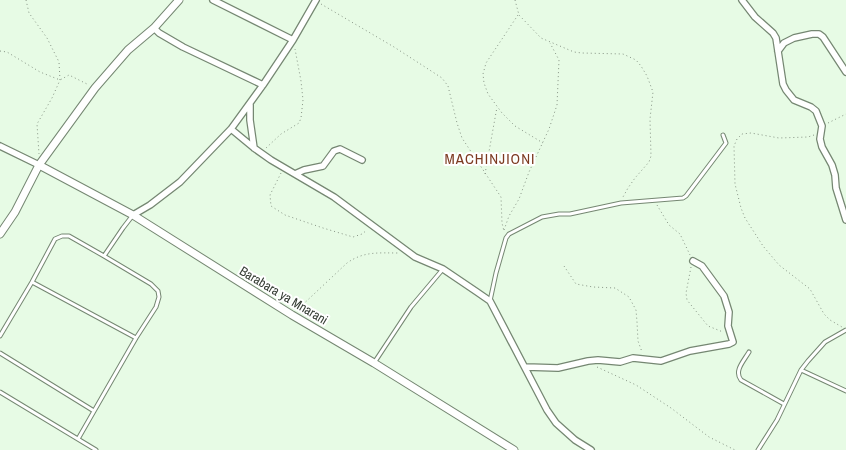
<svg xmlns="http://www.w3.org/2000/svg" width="846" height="450" font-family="'Archivo Narrow',sans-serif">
<rect width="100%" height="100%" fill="#e7fbe5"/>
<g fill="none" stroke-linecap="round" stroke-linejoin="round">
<!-- service casing -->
<g stroke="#758772" stroke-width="5">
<path id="service" d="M104 256 123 228 133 215
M32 282 136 338
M490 301 496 273 506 238 509 234 542 217 559 214H570L621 203 683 198 686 196 726 143 723 135
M0 336 32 282 55 239 62 236H69L104 256 151 284 158 291 159 297 156 307 136 338 78 439
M749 352C743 362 734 371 741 380L784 404
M0 353 94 411
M374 363 411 307 443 269
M801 370 846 391
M0 392 96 450
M758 450 777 420 801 370 808 361 825 342 846 330"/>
</g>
<!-- minor casing -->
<g stroke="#758772" stroke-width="8">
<path id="minor" d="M213 0 293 40
M742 0 755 17 773 33 776 38 783 84 786 90 794 100 811 107 816 111 822 126 820 139 822 147 832 165 835 175 836 188 846 220
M154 28 159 33 183 47 263 85
M778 51 784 43 794 38 812 34H819L823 37 846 72
M250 105V120L254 148
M231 129 254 148 271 160 334 197 415 257 443 269 477 292 490 301 547 410 556 423 575 440 591 450
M0 146 39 165
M295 174 304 170 323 166 334 151 340 149 362 160
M133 215 150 205 180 182 231 129 263 85 293 40 316 0
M526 367 558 368 588 361 598 360 620 362 633 358 661 361 690 351 729 344 733 342 728 326 729 312 724 296 702 266 693 261"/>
</g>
<!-- tertiary casing -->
<g stroke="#758772" stroke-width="9">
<path id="tertiary" d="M39 165 133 215 292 315 374 363 514 450
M0 234 15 212 39 165 95 88 128 50 154 28 179 0"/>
</g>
<!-- path -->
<path stroke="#869384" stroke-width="1" stroke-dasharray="1 3" stroke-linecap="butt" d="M26 0 29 13 47 38 59 62 60 80 52 98 37 124 39 154
M515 0 519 15 541 38 574 52 582 53 623 54 636 60 641 66 647 76 653 92 650 119 651 156 649 162 635 178 628 188 623 197
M321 4 394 47 442 78 448 86 457 123 462 138 501 197 502 223 504 231
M518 15 486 63 483 74 484 83 488 94 502 113 515 126 543 143
M0 51 7 52 40 72 60 80 69 75 89 85
M828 123 846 114
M814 135 808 137 779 138 751 133 742 134 737 139 734 146 735 184 741 208 745 218 763 246 779 265 810 289 824 314 830 320 842 327
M266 148 281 134 299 123 301 118 303 100 301 81 295 49
M281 173 270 195 271 206 285 215 323 228 353 237 362 234 367 230
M485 174 497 107
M657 205 669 225 680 234 690 255
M504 230 509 216 519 199 529 172 549 129 557 105 559 60 550 43
M564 266 576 284 593 287 615 288 629 297 636 310 637 322 638 341 642 352
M691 267 686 293 687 300 708 326 723 332
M297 310 347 263C364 251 379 253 399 253
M597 367 636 385 671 408 709 437 735 450"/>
<!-- service -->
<use href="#service" stroke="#fff" stroke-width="3"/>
<!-- minor -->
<use href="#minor" stroke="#fff" stroke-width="5.5"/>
<!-- tertiary -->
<use href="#tertiary" stroke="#fff" stroke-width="7"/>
</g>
<g text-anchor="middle" stroke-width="4" stroke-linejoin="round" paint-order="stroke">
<!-- street labels -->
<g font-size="13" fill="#353d34" stroke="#fff">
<text transform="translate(284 295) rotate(31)" y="5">Barabara ya Mnarani</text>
</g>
<!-- quarter labels -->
<g font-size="15" letter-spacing="1" fill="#7c3a20" stroke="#fff">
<text x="490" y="164">MACHINJIONI</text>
</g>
</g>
</svg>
